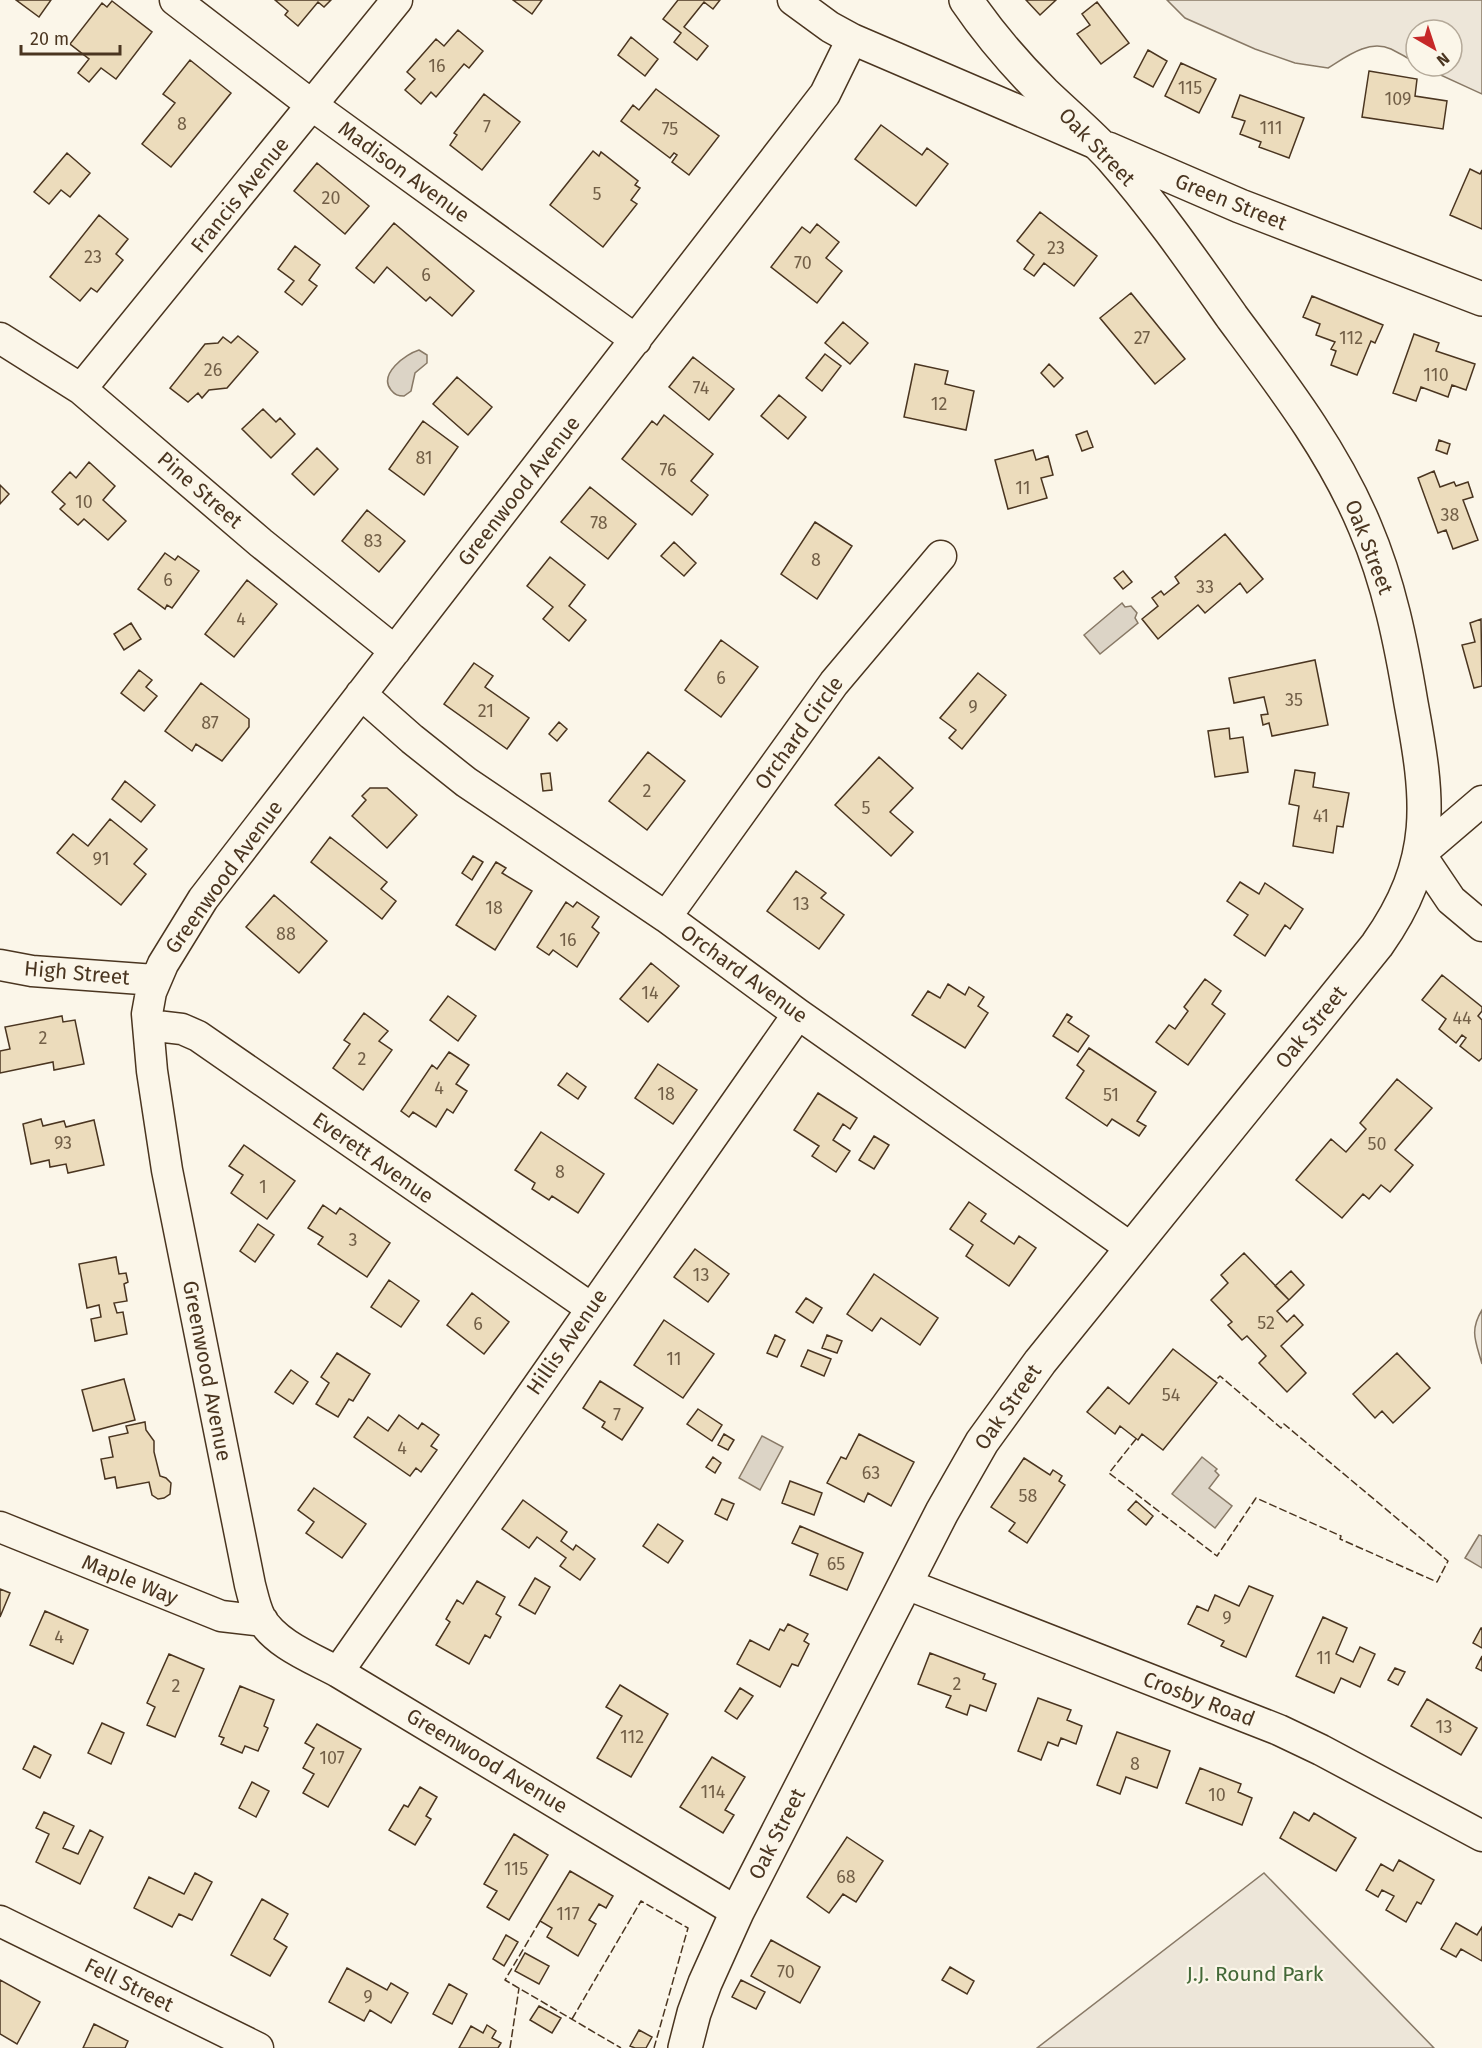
<svg xmlns="http://www.w3.org/2000/svg" width="1482" height="2048" font-family="'Fira Sans',sans-serif">
<rect width="100%" height="100%" fill="#fbf6e9"/>
<!-- green -->
<path fill="#ede6d9" stroke="#887966" stroke-width="1.5" d="M1167 0H1482V94L1421 66H1452V30H1416V63C1408 58 1399 53 1391 49 1368 39 1346 57 1328 68L1295 63 1255 49 1185 18Z
M1482 1310V1364C1476 1342 1469 1331 1482 1310Z
M1264 1873 1434 2048H1037Z"/>
<!-- water -->
<path fill="#dcd4c6" stroke="#887966" stroke-width="1.5" d="M419 350 427 355V363L415 373 411 391 404 396C398 396 395 395 391 390 378 374 406 354 419 350Z
M1122 603 1125 607 1131 606 1137 613 1135 618 1138 623 1100 654 1084 635Z
M762 1436 783 1447 760 1490 739 1478Z
M1202 1457 1217 1469 1215 1471 1219 1475 1209 1488 1232 1506 1215 1528 1172 1494Z
M1479 1535 1482 1536V1568L1465 1558Z"/>
<!-- building -->
<path fill="#ecdcbc" stroke="#4a3520" stroke-width="1.5" d="M16 0H51L39 17Z
M275 0H331L324 7 318 2 298 26 285 15 288 11Z
M513 0H542L532 14Z
M678 0H720L713 9 704 2 684 27 708 46 697 60 674 42 681 33 663 19Z
M1026 0H1056L1040 15Z
M112 1 152 32 116 79 101 68 89 82 78 73 89 59 70 44 102 3 107 7Z
M1097 2 1129 43 1101 64 1077 34 1090 25 1082 14Z
M458 30 483 51 469 68 464 64 436 97 431 92 421 104 405 90 415 79 407 72 436 39 444 46Z
M631 37 658 59 645 76 618 55Z
M1148 50 1167 61 1153 87 1134 77Z
M190 60 231 93 171 167 142 144 175 103 163 94Z
M1181 63 1216 79 1199 113 1165 96Z
M1369 71 1417 79 1415 96 1447 101 1443 129 1362 117Z
M656 89 719 136 689 175 672 162 677 155 674 153 670 158 621 121 633 105 639 110Z
M484 94 520 122 482 170 450 145 457 135 454 133Z
M1240 95 1304 118 1289 158 1259 147 1261 142 1240 134 1245 121 1232 117Z
M881 125 922 155 927 148 948 164 916 206 855 159Z
M593 151 599 156 601 152 638 181 635 185 640 188 631 200 637 204 603 247 550 205Z
M67 153 90 173 70 197 61 190 49 204 34 192Z
M317 163 369 206 345 234 294 191Z
M1470 169 1480 174 1482 170V229L1450 215Z
M1040 212 1097 256 1074 286 1044 263 1034 276 1024 269 1034 255 1017 241Z
M99 215 128 239 116 254 123 260 97 292 91 288 80 301 50 277Z
M394 223 474 291 452 316 430 297 426 301 387 267 374 283 356 268Z
M817 224 839 242 826 258 842 271 817 303 771 267 802 227 810 233Z
M295 246 320 265 309 280 317 286 302 305 285 292 294 281 278 269Z
M1131 293 1185 359 1155 384 1100 318Z
M1312 296 1383 325 1375 343 1371 341 1357 375 1331 365 1336 351 1331 349 1335 342 1316 335 1320 324 1303 317Z
M843 322 868 343 850 364 825 343Z
M1414 334 1439 343 1436 351 1475 364 1466 390 1452 385 1448 397 1421 387 1416 401 1393 393Z
M238 336 258 352 227 388 209 390 202 398 198 393 188 402 170 388 205 344 218 343 223 337 231 343Z
M825 354 841 366 822 391 806 378Z
M693 357 734 389 709 420 669 387Z
M915 364 948 371 945 384 974 391 966 430 904 417Z
M1049 364 1063 378 1054 387 1041 373Z
M457 377 492 407 468 435 433 404Z
M779 395 806 417 788 439 761 416Z
M263 409 276 422 280 418 295 434 271 458 242 429Z
M664 415 713 454 691 481 708 495 692 515 622 459 652 421 657 425Z
M423 421 458 447 424 495 389 469Z
M1087 431 1093 447 1082 451 1076 435Z
M1439 440 1450 444 1447 454 1436 450Z
M317 448 338 469 314 495 292 474Z
M1033 450 1036 460 1048 456 1053 475 1041 478 1047 498 1008 509 995 460Z
M89 462 115 486 103 500 126 521 108 540 84 519 78 525 60 509 65 504 52 492 70 472 76 478Z
M1434 471 1440 487 1454 482 1456 486 1468 482 1473 497 1463 500 1478 540 1453 549 1446 530 1438 533 1418 478Z
M0 485 9 494 0 504Z
M590 487 636 524 608 559 561 522Z
M367 510 405 541 379 572 342 541Z
M815 522 852 546 817 599 781 574Z
M1225 534 1263 579 1247 593 1240 583 1205 613 1198 605 1158 639 1142 619 1158 606 1152 598 1161 591 1164 595 1179 583 1175 577Z
M674 542 696 563 684 576 661 556Z
M165 553 175 560 178 556 199 571 172 608 167 605 165 609 138 589Z
M550 557 585 585 569 606 586 620 569 641 543 619 553 607 527 586Z
M1123 571 1132 582 1123 589 1114 578Z
M247 580 277 604 234 657 205 634Z
M1481 619 1482 686 1474 688 1462 645 1475 642 1470 623Z
M131 623 141 639 124 650 114 634Z
M721 640 758 667 721 717 685 690Z
M1315 660 1328 725 1272 736 1269 723 1263 725 1261 715 1268 714 1264 697 1234 703 1229 678Z
M474 663 493 676 485 687 529 718 507 749 444 704Z
M139 670 152 680 146 687 157 696 144 711 121 693Z
M978 673 1006 695 962 749 949 738 956 730 940 718Z
M201 683 249 719V727L222 761 196 744 192 751 165 731Z
M559 722 567 729 557 741 549 734Z
M1229 728 1230 739 1243 737 1248 772 1215 777 1208 731Z
M648 752 685 781 647 830 609 801Z
M879 757 913 788 890 812 913 832 891 856 835 805Z
M1295 770 1315 773 1313 787 1349 793 1343 827 1337 826 1333 853 1293 846 1299 806 1289 804Z
M550 773 552 790 543 791 541 774Z
M125 781 155 805 141 822 112 799Z
M370 788H387L417 815 387 848 352 816 366 800 362 796Z
M110 819 147 849 134 864 146 874 121 905 57 853 73 834 88 846Z
M330 837 387 882 381 889 396 901 382 919 311 862Z
M473 856 483 862 472 880 462 873Z
M496 862 506 868 502 873 532 891 495 950 456 925Z
M796 871 826 893 821 898 844 915 819 949 767 911Z
M1240 882 1259 894 1265 883 1303 909 1290 929 1285 925 1265 956 1234 935 1248 915 1227 901Z
M274 895 327 941 299 973 246 927Z
M566 902 573 907 577 902 599 917 592 927 599 933 577 967 553 950 549 955 537 947Z
M651 963 679 986 648 1022 620 999Z
M1442 975 1482 1007V1011L1478 1016 1482 1020V1058L1479 1061 1460 1046 1466 1038 1462 1035 1456 1043 1439 1029 1446 1019 1422 1000Z
M1205 979 1221 991 1212 1004 1225 1014 1188 1065 1156 1042 1169 1025 1175 1029 1188 1011 1184 1007Z
M948 984 965 995 969 987 984 997 978 1006 988 1013 965 1048 912 1015 928 991 940 998Z
M448 996 476 1016 458 1041 430 1020Z
M364 1013 388 1031 379 1041 392 1050 363 1090 333 1068 350 1044 344 1040Z
M1067 1014 1072 1017 1068 1022 1089 1036 1078 1052 1053 1036Z
M62 1016 63 1022 75 1020 84 1064 54 1070 53 1062 0 1073V1051L10 1049 5 1027Z
M1089 1048 1156 1092 1137 1121 1146 1126 1139 1136 1112 1119 1107 1126 1066 1098 1084 1071 1077 1065Z
M449 1052 469 1065 456 1084 467 1091 453 1113 447 1109 436 1127 413 1112 409 1117 401 1111 432 1065 437 1069Z
M658 1064 697 1090 673 1124 635 1098Z
M567 1073 586 1087 578 1099 558 1085Z
M1397 1079 1432 1108 1395 1150 1413 1165 1390 1192 1381 1185 1369 1199 1363 1194 1342 1218 1296 1180 1331 1139 1346 1152 1366 1129 1360 1123Z
M818 1093 857 1118 850 1129 843 1124 833 1140 850 1151 836 1172 812 1156 819 1146 794 1130Z
M41 1119 43 1126 64 1121 66 1127 94 1120 104 1165 68 1173 66 1164 50 1167 49 1160 31 1164 23 1124Z
M541 1132 604 1174 578 1213 552 1196 549 1200 532 1189 535 1183 515 1170Z
M874 1136 889 1145 874 1169 859 1160Z
M244 1145 295 1181 267 1219 231 1193 243 1175 229 1166Z
M969 1202 986 1214 981 1221 1014 1244 1019 1236 1036 1248 1009 1286 966 1256 973 1245 950 1229Z
M323 1205 336 1214 340 1208 390 1243 367 1277 318 1244 323 1237 308 1228Z
M258 1224 274 1235 255 1262 240 1251Z
M695 1249 729 1274 708 1302 674 1277Z
M1244 1253 1289 1300 1277 1311 1287 1322 1294 1315 1303 1325 1281 1346 1306 1373 1287 1392 1259 1363 1266 1356 1247 1336 1242 1340 1228 1325 1232 1322 1211 1300 1228 1283 1221 1275Z
M116 1257 119 1274 126 1273 128 1282 124 1284 127 1301 114 1303 117 1313 123 1312 127 1334 95 1341 91 1319 101 1317 99 1305 87 1308 79 1264Z
M1291 1271 1304 1285 1289 1300 1275 1286Z
M874 1274 938 1318 920 1345 881 1318 872 1331 847 1314Z
M389 1280 419 1301 401 1327 371 1307Z
M472 1293 509 1322 484 1354 447 1325Z
M806 1298 822 1308 813 1323 796 1312Z
M664 1320 714 1354 683 1398 634 1365Z
M775 1335 785 1340 777 1357 767 1353Z
M827 1335 842 1341 837 1353 822 1348Z
M1173 1349 1217 1383 1163 1450 1142 1434 1138 1440 1120 1426 1115 1434 1087 1412 1108 1387 1129 1404Z
M808 1350 831 1359 824 1376 801 1366Z
M337 1353 370 1374 353 1401 349 1399 338 1417 316 1404 329 1383 321 1377Z
M1397 1353 1430 1388 1393 1423 1382 1411 1375 1418 1353 1394Z
M291 1370 308 1382 293 1404 275 1392Z
M124 1379 135 1420 93 1431 82 1390Z
M600 1381 643 1408 622 1440 602 1427 605 1422 583 1408Z
M698 1409 722 1425 712 1441 687 1424Z
M399 1415 418 1429 422 1423 439 1435 431 1446 437 1450 421 1472 416 1468 410 1476 354 1437 368 1417 388 1431Z
M145 1422 146 1430 154 1441V1452L160 1476 166 1478 171 1483 170 1494 164 1498 158 1499 152 1495 149 1482 117 1488 115 1477 105 1479 101 1459 113 1457 109 1437 128 1433 126 1426Z
M724 1434 734 1440 728 1450 718 1445Z
M859 1434 914 1462 891 1506 868 1493 864 1502 827 1483 841 1457 846 1459Z
M713 1457 721 1463 715 1473 706 1467Z
M1024 1458 1050 1475 1053 1470 1062 1476 1059 1481 1065 1485 1027 1543 1009 1531 1015 1523 991 1507Z
M790 1481 822 1493 814 1515 782 1503Z
M314 1488 366 1524 342 1558 306 1533 314 1522 298 1510Z
M722 1499 734 1504 727 1520 715 1514Z
M523 1500 567 1532 561 1541 573 1550 576 1545 595 1559 580 1580 560 1566 566 1558 537 1537 529 1548 502 1529Z
M1136 1501 1153 1516 1146 1525 1128 1510Z
M658 1524 683 1541 668 1563 643 1546Z
M800 1526 863 1553 847 1590 810 1575 818 1554 792 1543Z
M535 1578 550 1587 535 1614 519 1605Z
M477 1581 505 1597 496 1614 501 1617 490 1638 485 1635 469 1664 436 1645 450 1622 446 1619 457 1600 463 1604Z
M1249 1586 1273 1596 1246 1657 1221 1646 1224 1641 1188 1624 1197 1606 1208 1611 1215 1595 1239 1606Z
M0 1589 10 1593 0 1617Z
M45 1611 88 1630 73 1664 30 1645Z
M1323 1617 1347 1628 1336 1654 1353 1662 1360 1647 1375 1654 1360 1687 1341 1678 1334 1693 1296 1676Z
M788 1624 808 1634 804 1641 809 1644 798 1666 792 1664 780 1687 737 1664 750 1640 769 1650 780 1629 784 1631Z
M1481 1628H1482V1648L1473 1643Z
M930 1653 985 1674 983 1679 996 1684 986 1711 970 1705 967 1715 946 1707 951 1696 918 1684Z
M169 1654 204 1669 175 1737 147 1725 155 1707 147 1703Z
M1482 1656V1671L1476 1668Z
M1395 1668 1405 1672 1398 1685 1388 1680Z
M620 1685 668 1714 631 1777 597 1758 622 1716 606 1707Z
M240 1686 274 1700 264 1726 268 1728 258 1751 245 1746 242 1753 221 1744 224 1738 219 1736Z
M740 1688 753 1696 737 1719 725 1711Z
M1038 1698 1071 1710 1067 1720 1082 1726 1076 1744 1061 1738 1058 1746 1048 1742 1041 1760 1018 1751Z
M1427 1699 1477 1728 1461 1755 1411 1726Z
M102 1723 124 1733 111 1764 88 1753Z
M317 1724 361 1749 328 1807 303 1793 314 1774 303 1768 314 1748 305 1743Z
M1117 1732 1170 1751 1157 1788 1126 1777 1120 1794 1097 1785Z
M34 1746 51 1755 40 1778 23 1769Z
M712 1757 745 1777 725 1810 734 1815 723 1833 680 1807Z
M1200 1768 1241 1784 1238 1792 1252 1798 1242 1825 1186 1803Z
M252 1782 269 1791 256 1817 239 1808Z
M420 1787 437 1797 426 1816 431 1819 415 1845 389 1830 404 1805 408 1807Z
M44 1812 74 1826 63 1848 78 1854 90 1830 103 1837 80 1884 36 1862 49 1834 36 1828Z
M1294 1812 1309 1821 1314 1813 1356 1838 1336 1871 1280 1838Z
M514 1834 548 1855 509 1920 487 1907 497 1891 484 1884Z
M847 1837 883 1861 856 1902 843 1894 829 1913 807 1897Z
M1399 1860 1434 1880 1421 1904 1417 1902 1406 1922 1386 1910 1394 1896 1382 1890 1378 1897 1366 1890 1381 1864 1393 1871Z
M570 1871 613 1896 606 1908 599 1904 589 1920 596 1924 578 1956 547 1937 552 1928 540 1921Z
M195 1873 212 1882 192 1920 179 1914 172 1927 134 1908 149 1877 184 1894Z
M262 1899 288 1914 274 1939 287 1947 270 1976 231 1955Z
M1456 1923 1477 1935 1482 1927V1961L1461 1949 1456 1957 1441 1949Z
M506 1935 518 1942 504 1966 493 1959Z
M771 1940 820 1967 800 2003 751 1976Z
M525 1953 549 1966 539 1984 515 1971Z
M950 1967 974 1981 967 1994 942 1980Z
M347 1968 387 1990 391 1983 408 1993 391 2023 370 2010 364 2021 329 2002Z
M0 1980 40 2002 17 2044 0 2034Z
M741 1980 765 1992 756 2009 732 1997Z
M449 1984 467 1994 452 2024 433 2014Z
M539 2006 561 2018 552 2033 530 2020Z
M94 2024 128 2041 125 2048H83Z
M487 2025 496 2031 492 2038 501 2043 498 2048H459L471 2026 483 2033Z
M639 2030 652 2037 646 2048H635L630 2046Z"/>
<g fill="none" stroke-linecap="round" stroke-linejoin="round">
<!-- minor casing -->
<g stroke="#4a3520" stroke-width="33">
<path id="minor" d="M175 0 313 106 636 340
M852 39 1092 142
M0 338 81 389 261 543 395 651
M81 389 397 0
M361 694 412 739 466 782 666 917 798 1014 1131 1248
M1482 801 1420 854 1451 900 1482 926
M666 917 834 683 941 556
M0 965 32 971 155 980
M148 1025 182 1029 198 1036 591 1308
M0 1527 221 1616 263 1621
M906 1584 1279 1730 1321 1750 1482 1836
M338 1672 798 1014
M737 1912 338 1672C312 1658 275 1644 260 1617 255 1607 253 1596 250 1585L167 1170 152 1071 147 1014 151 992 163 964 203 899 825 94 852 39 830 27 793 0
M0 1921 258 2048"/>
</g>
<!-- tertiary casing -->
<g stroke="#4a3520" stroke-width="36">
<path id="tertiary" d="M1108 149 1240 206 1482 299
M685 2048 694 2013 705 1983 737 1912 942 1512 982 1442 1040 1362 1377 945C1437 860 1429 800 1411 703 1401 643 1389 583 1365 527 1333 450 1281 383 1232 317 1194 263 1156 208 1112 158 1091 135 1067 115 1044 93 1016 65 989 34 966 0"/>
</g>
<!-- minor -->
<use href="#minor" stroke="#fbf6e9" stroke-width="30"/>
<!-- tertiary -->
<use href="#tertiary" stroke="#fbf6e9" stroke-width="33"/>
<!-- fence -->
<path stroke="#4a3520" stroke-width="1.5" stroke-dasharray="8 3" stroke-linecap="butt" d="M1136 1439 1109 1473 1217 1556 1256 1498 1341 1536 1340 1539 1437 1582 1448 1561 1284 1424 1281 1428 1220 1376 1215 1381
M540 1921 505 1980 621 2048
M572 2019 641 1901 688 1928 654 2048
M510 2048 519 1988"/>
</g>
<g text-anchor="middle" stroke-width="4.5" stroke-linejoin="round" paint-order="stroke">
<!-- number labels -->
<g font-size="18" fill="#725f47">
<text x="437" y="72">16</text>
<text x="1190" y="94">115</text>
<text x="1398" y="105">109</text>
<text x="182" y="130">8</text>
<text x="487" y="133">7</text>
<text x="1271" y="134">111</text>
<text x="670" y="135">75</text>
<text x="597" y="200">5</text>
<text x="331" y="204">20</text>
<text x="1056" y="254">23</text>
<text x="93" y="263">23</text>
<text x="803" y="269">70</text>
<text x="426" y="281">6</text>
<text x="1142" y="344">27</text>
<text x="1351" y="344">112</text>
<text x="213" y="376">26</text>
<text x="1436" y="381">110</text>
<text x="701" y="394">74</text>
<text x="939" y="410">12</text>
<text x="424" y="464">81</text>
<text x="668" y="476">76</text>
<text x="1023" y="494">11</text>
<text x="84" y="508">10</text>
<text x="1450" y="521">38</text>
<text x="599" y="529">78</text>
<text x="373" y="547">83</text>
<text x="816" y="566">8</text>
<text x="168" y="586">6</text>
<text x="1205" y="593">33</text>
<text x="241" y="625">4</text>
<text x="721" y="684">6</text>
<text x="1294" y="706">35</text>
<text x="973" y="713">9</text>
<text x="486" y="717">21</text>
<text x="210" y="729">87</text>
<text x="647" y="797">2</text>
<text x="866" y="814">5</text>
<text x="1321" y="822">41</text>
<text x="101" y="865">91</text>
<text x="801" y="910">13</text>
<text x="494" y="914">18</text>
<text x="286" y="940">88</text>
<text x="568" y="946">16</text>
<text x="650" y="999">14</text>
<text x="1462" y="1024">44</text>
<text x="43" y="1044">2</text>
<text x="362" y="1065">2</text>
<text x="439" y="1094">4</text>
<text x="666" y="1100">18</text>
<text x="1111" y="1101">51</text>
<text x="63" y="1149">93</text>
<text x="1377" y="1150">50</text>
<text x="560" y="1178">8</text>
<text x="263" y="1193">1</text>
<text x="353" y="1246">3</text>
<text x="701" y="1281">13</text>
<text x="1266" y="1329">52</text>
<text x="478" y="1330">6</text>
<text x="674" y="1365">11</text>
<text x="1171" y="1401">54</text>
<text x="617" y="1421">7</text>
<text x="402" y="1454">4</text>
<text x="871" y="1479">63</text>
<text x="1028" y="1502">58</text>
<text x="836" y="1570">65</text>
<text x="1227" y="1624">9</text>
<text x="59" y="1643">4</text>
<text x="1324" y="1664">11</text>
<text x="957" y="1690">2</text>
<text x="176" y="1692">2</text>
<text x="1444" y="1733">13</text>
<text x="632" y="1743">112</text>
<text x="332" y="1764">107</text>
<text x="1135" y="1770">8</text>
<text x="713" y="1798">114</text>
<text x="1217" y="1801">10</text>
<text x="516" y="1875">115</text>
<text x="846" y="1883">68</text>
<text x="568" y="1920">117</text>
<text x="786" y="1978">70</text>
<text x="368" y="2003">9</text>
</g>
<!-- street labels -->
<g font-size="21" fill="#4a3520" stroke="#fbf6e9">
<text transform="translate(1097 147) rotate(46)" y="7">Oak Street</text>
<text transform="translate(404 172) rotate(36)" y="7">Madison Avenue</text>
<text transform="translate(240 195) rotate(-51)" y="7">Francis Avenue</text>
<text transform="translate(1231 202) rotate(22)" y="7">Green Street</text>
<text transform="translate(200 490) rotate(41)" y="7">Pine Street</text>
<text transform="translate(519 491) rotate(-52)" y="7">Greenwood Avenue</text>
<text transform="translate(1369 547) rotate(69)" y="7">Oak Street</text>
<text transform="translate(799 733) rotate(-54)" y="7">Orchard Circle</text>
<text transform="translate(224 877) rotate(-54)" y="7">Greenwood Avenue</text>
<text transform="translate(77 973) rotate(5)" y="7">High Street</text>
<text transform="translate(744 974) rotate(36)" y="7">Orchard Avenue</text>
<text transform="translate(1311 1027) rotate(-51)" y="7">Oak Street</text>
<text transform="translate(373 1158) rotate(35)" y="7">Everett Avenue</text>
<text transform="translate(567 1342) rotate(-55)" y="7">Hillis Avenue</text>
<text transform="translate(207 1371) rotate(79)" y="7">Greenwood Avenue</text>
<text transform="translate(1008 1407) rotate(-55)" y="7">Oak Street</text>
<text transform="translate(130 1580) rotate(22)" y="7">Maple Way</text>
<text transform="translate(1199 1699) rotate(21)" y="7">Crosby Road</text>
<text transform="translate(487 1761) rotate(31)" y="7">Greenwood Avenue</text>
<text transform="translate(777 1834) rotate(-63)" y="7">Oak Street</text>
<text transform="translate(129 1985) rotate(26)" y="7">Fell Street</text>
</g>
<!-- park labels -->
<g font-size="21" fill="#436837" stroke="#fbf6e9">
<text x="1255" y="1981">J.J. Round Park</text>
</g>
</g>
<!-- north arrow -->
<g transform="translate(1434 48) rotate(141)"><circle r="28" fill="#fbf6e9" stroke="#b4a999" stroke-width="1.5"/>
<path d="M0-4.5L10 22L0 15L-10 22Z" fill="#c62828"/>
<text y="-9" font-size="16" font-weight="bold" text-anchor="middle" fill="#4a3520">N</text>
</g>
<!-- scale -->
<path d="M21 45v9h99v-9" fill="none" stroke="#4a3520" stroke-width="3"/>
<text x="30" y="45" font-size="18" fill="#4a3520" stroke="#fbf6e9" stroke-width="4.5" paint-order="stroke">20 m</text>
</svg>
